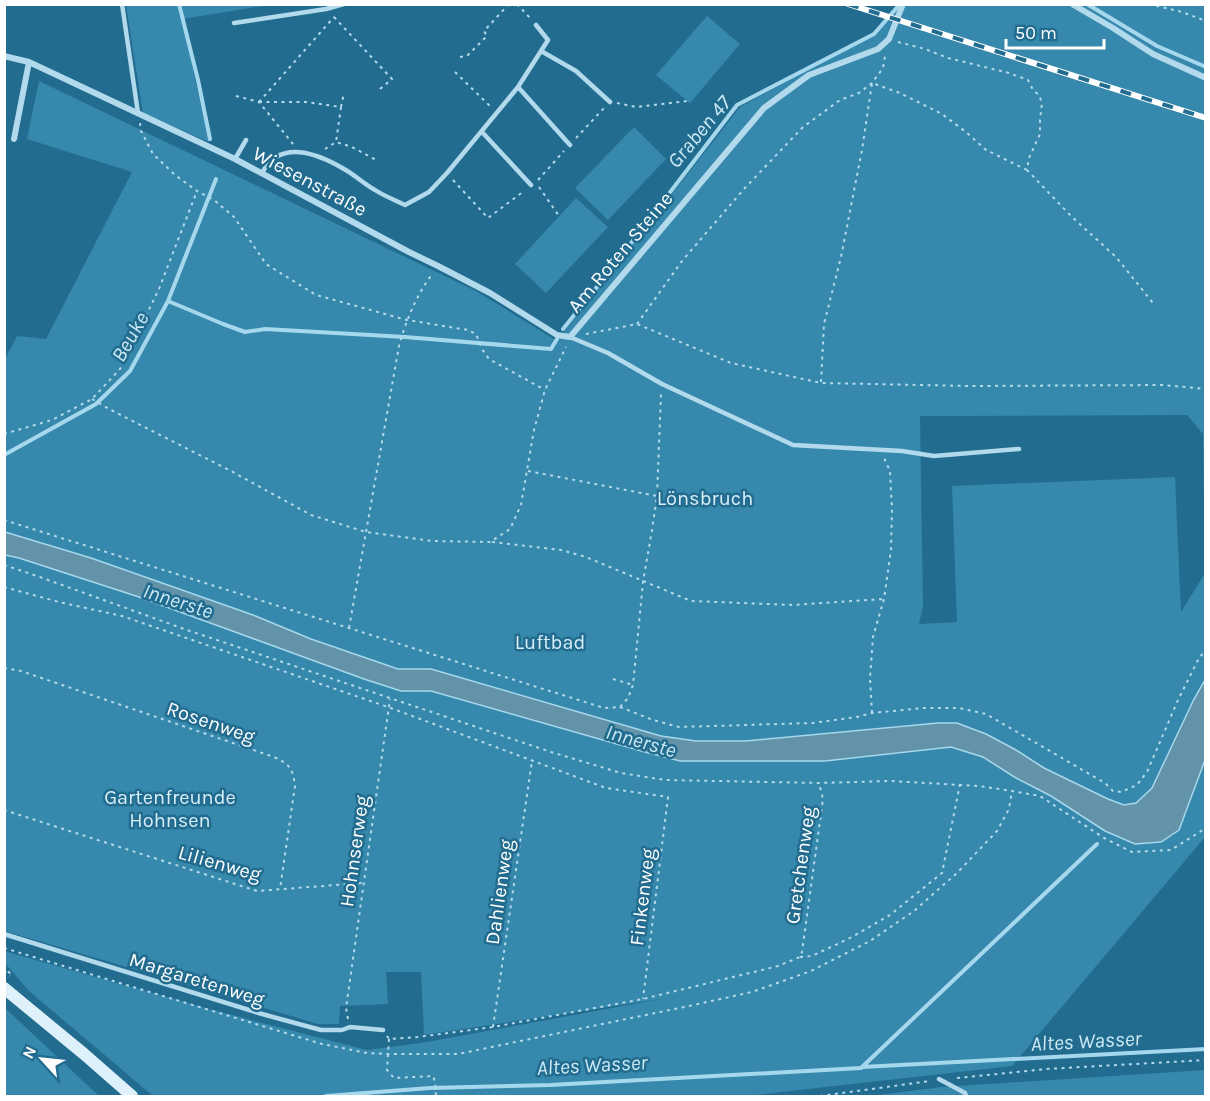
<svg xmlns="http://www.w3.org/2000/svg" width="1210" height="1101" font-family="Karla,sans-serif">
<rect width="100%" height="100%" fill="#226c8f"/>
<!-- green -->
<path fill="#3688ac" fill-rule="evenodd" d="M126 5H269L182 19 209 142 143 113Z
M898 5H1205V680L1194 699 1152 788 1136 803 1124 805 1108 799 1044 768 1016 750 986 734 957 723H938L746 741H696L661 736 431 669H398L311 639 253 615 91 558 5 532V359L17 336 46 339 132 172 27 139 39 81 476 291 557 341 740 107 869 36 883 23ZM1187 415 1203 434 1205 573 1181 612 1175 477 952 486 957 622 919 624 923 606 920 416Z
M707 16 740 44 690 103 656 75Z
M634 127 666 159 608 220 575 188Z
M576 198 608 227 546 293 515 264Z
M5 555 19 558 139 597 364 679 401 691H431L524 717 766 760 825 761 951 747 983 757 1016 778 1051 796 1105 831 1134 844 1160 843 1179 830 1205 760V837L1012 1066 747 1096H153L29 991 5 963 4 951 209 1009 367 1050 421 1043 661 999 424 1035 421 972H386L388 1004 340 1006 339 1024H318L5 931Z
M4 1008H5L99 1096H5Z
M1205 1070V1096H871L941 1087Z"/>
<!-- water -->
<path fill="#6293a9" stroke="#a6d8ed" stroke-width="1.5" d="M5 532 91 558 253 615 311 639 398 669H431L661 736 696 741H746L938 723H957L986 734 1016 750 1044 768 1108 799 1124 805 1136 803 1152 788 1194 699 1205 680V760L1179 830 1161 842 1135 844 1105 831 1051 796 1016 778 983 757 951 747 825 761H680L645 752 431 691H401L364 679 139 597 19 558 5 555Z"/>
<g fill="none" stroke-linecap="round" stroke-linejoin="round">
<!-- stream -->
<path stroke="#a6d8ed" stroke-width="4" d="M179 4 198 80 210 139
M1087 4 1157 46 1206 67
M168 301 223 324 245 332 265 329 405 337 551 349 557 339
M563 329 605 277 737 105 874 34 900 4
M4 455 96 404 130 371 168 301 216 179
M862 1067 1206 1049
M326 1096 430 1088 550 1085 861 1068 1097 844"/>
<!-- path -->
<path stroke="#b2daec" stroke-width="2" stroke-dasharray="3 4.5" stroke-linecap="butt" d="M517 4 530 18
M1149 4 1182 12 1206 21
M334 17 392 79 380 89
M898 42 925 49 948 58 1009 73 1028 80 1033 90 1039 95 1042 103 1040 120V134L1029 158 1027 170 1071 216 1116 257 1153 303
M460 57 467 56 487 36 484 31 509 4
M455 72 491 107
M236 96 259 102 293 144
M259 102H306L341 107 336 142
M259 102 334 17
M617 103 636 107 687 101
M341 107 344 93
M140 123 141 131 153 154 175 175 197 191 214 200 234 217 266 264 316 295 407 320 468 330 476 334 482 349 489 359 545 390
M576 138 605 107
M325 149 336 142 352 147 376 160
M453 180 488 218 524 191
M538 180 564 151
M539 187 559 216
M637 324 682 261 744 189 803 127 840 100 859 93 872 83 883 68 885 56
M586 334 637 324 731 363 821 383 971 386 1163 385 1206 389
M821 382 824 324 841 257 862 150 872 83 900 93 942 114 966 132 986 150 1027 170
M92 399 111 410 231 471 311 515 366 532 432 541 490 542 510 529 521 505 534 430 545 390 566 347
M4 434 52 420 92 399 120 369 159 289 197 191
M528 471 657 496
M4 520 604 708 620 707 628 698 633 685 643 582 652 530 657 496 661 394
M492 542 561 550 586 557 691 601 793 605 884 599
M4 565 37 576 187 630 551 752 621 773 665 780 819 783 890 781 979 786 1012 791 1040 796 1104 838 1132 852 1171 850 1206 828
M4 587 59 602 122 616 388 707 606 788 668 797 643 999
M349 628 399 346C406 320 417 294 433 273
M4 668 21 671 274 757C290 764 293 769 295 786L280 889
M613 679 633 685
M620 707 653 720 679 727 812 723 857 717 872 713 923 708H959L986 714 1105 783 1113 791 1121 792 1137 785 1147 772 1178 700 1199 658 1206 650
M872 713 870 678 873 637 884 599 891 550 892 509 890 471 884 458
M4 810 257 891 363 883
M4 948 322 1044 367 1053 388 1054H458L689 1006 752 992 811 971 870 941 914 911 957 873 997 831 1009 809 1012 791
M800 957 812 956 852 937 890 915 942 873 960 784
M4 965 11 975
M4 971 10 976
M348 1019 346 1008 390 699
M493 1027 532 761
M387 1036 389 1039 418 1037 493 1027 643 999 778 966 800 957 802 952 823 799 819 783
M389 1039 387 1070 394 1078 433 1076 435 1082 436 1096
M957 1078 1046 1069 1206 1060
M820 1096 930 1081"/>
<!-- service -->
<path stroke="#b2daec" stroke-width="4.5" d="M122 4 138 113
M234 23 326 9 344 4
M541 51 576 71 610 102
M518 87 570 145
M482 132 531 185
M235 159 246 140
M262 173C280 139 317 153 344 169 355 175 364 184 375 190 384 196 395 200 405 205L429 192 447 173 518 87 548 40 536 25
M570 337 608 353 662 384 793 445 902 451 934 456 1019 449
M4 934 262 1014 321 1030H342L350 1027 383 1030
M939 1079 965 1093 966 1096"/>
<!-- minor -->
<path stroke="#b2daec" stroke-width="6" d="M1072 4 1113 28 1153 54 1206 78
M4 56 29 62 235 159 409 252 438 266 490 293 557 335 570 337 764 108 809 75 878 49 889 39 903 4
M14 139 29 62"/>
<!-- secondary -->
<path stroke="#def0f9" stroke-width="12" d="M4 988 84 1054 132 1096"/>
<!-- rail casing -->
<g stroke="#fff" stroke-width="6">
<path id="rail" d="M848 4 1206 118"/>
</g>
<!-- rail -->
<use href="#rail" stroke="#226c8f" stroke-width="4" stroke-dasharray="11" stroke-linecap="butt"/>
</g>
<g text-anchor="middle" stroke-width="5" stroke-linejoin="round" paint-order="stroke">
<!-- street labels -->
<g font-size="20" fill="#fff" stroke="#226c8f">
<text transform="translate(310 181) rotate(28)" y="7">Wiesenstraße</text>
<text transform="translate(620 252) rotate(-50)" y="7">Am Roten Steine</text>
<text transform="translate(211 722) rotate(19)" y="7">Rosenweg</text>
<text transform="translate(354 851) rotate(-82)" y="7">Hohnserweg</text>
<text transform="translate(220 863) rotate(16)" y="7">Lilienweg</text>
<text transform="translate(800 865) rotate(-82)" y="7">Gretchenweg</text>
<text transform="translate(499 892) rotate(-82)" y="7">Dahlienweg</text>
<text transform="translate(642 897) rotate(-83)" y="7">Finkenweg</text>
<text transform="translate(197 979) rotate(17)" y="7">Margaretenweg</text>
</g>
<!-- park labels -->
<g font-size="20" fill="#d8eff9" stroke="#226c8f">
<text x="705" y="505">Lönsbruch</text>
<text x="550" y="649">Luftbad</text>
<text x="170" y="804">Gartenfreunde<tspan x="170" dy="23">Hohnsen</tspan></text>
</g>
<!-- water labels -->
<g font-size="21" font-style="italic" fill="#cbe9f5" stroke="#226c8f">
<text transform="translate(699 132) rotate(-50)" y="7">Graben 47</text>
<text transform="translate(130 337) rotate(-60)" y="7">Beuke</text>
<text transform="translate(178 601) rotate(18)" y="7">Innerste</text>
<text transform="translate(641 741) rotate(16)" y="7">Innerste</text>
<text transform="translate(1086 1041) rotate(-3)" y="7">Altes Wasser</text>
<text transform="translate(592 1065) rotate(-3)" y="7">Altes Wasser</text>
</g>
</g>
<!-- border -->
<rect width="1210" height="1101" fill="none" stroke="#ffffff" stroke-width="12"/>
<!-- north arrow -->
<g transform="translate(42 1059) rotate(297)" stroke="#226c8f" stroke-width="4.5" paint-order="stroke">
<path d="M0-4.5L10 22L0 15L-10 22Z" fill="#ffffff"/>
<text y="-9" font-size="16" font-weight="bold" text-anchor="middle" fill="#ffffff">N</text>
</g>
<!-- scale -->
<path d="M1006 39v9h98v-9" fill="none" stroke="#ffffff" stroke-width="3"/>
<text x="1015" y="39" font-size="18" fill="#ffffff" stroke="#226c8f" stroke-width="4.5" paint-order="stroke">50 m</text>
</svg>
